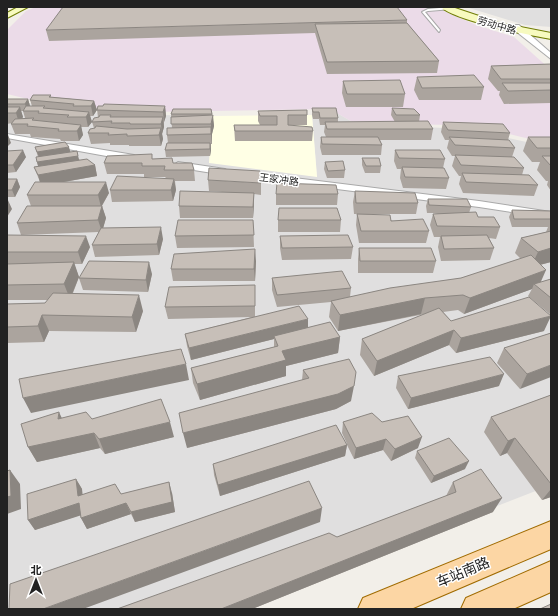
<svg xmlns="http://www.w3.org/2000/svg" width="558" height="616" font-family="'Asap Condensed','Noto Sans SC',sans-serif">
<rect width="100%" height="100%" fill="#f2efe9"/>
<!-- residential -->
<path fill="#e0dfdf" d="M466 7H551V27L525 25Z
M7 100 106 114 212 116 317 177 312 115 330 109 356 124 467 129 536 144H551V485L233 609H7Z"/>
<!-- industrial -->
<path fill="#ebdbe8" d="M36 7H436L476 25 514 37 551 70V141L534 140 472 125 356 124 330 109 148 112 45 103 7 94V30L26 11Z"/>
<!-- education -->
<path fill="#ffffe5" d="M312 115 317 177 209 163 212 116Z"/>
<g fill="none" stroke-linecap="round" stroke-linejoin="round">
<!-- service casing -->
<g stroke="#a9a9a9" stroke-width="2">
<path id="service" d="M451 7 452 9 428 11 425 12 440 30 439 32 422 12 428 9Z"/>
</g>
<!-- minor casing -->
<g stroke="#a9a9a9" stroke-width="2">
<path id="minor" d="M7 134 134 155 138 158 134 161 7 138Z
M178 162 225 169 229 172 225 175 175 167 174 165Z
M245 172 479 201 551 212V218L479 207 242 177V173Z"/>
</g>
<!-- tertiary casing -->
<g stroke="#a9a9a9" stroke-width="2">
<path id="tertiary" d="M513 25H519L551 53V59L513 29Z"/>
</g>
<!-- secondary casing -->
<g stroke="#707d05" stroke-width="2">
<path id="secondary" d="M18 7H28L7 18V13Z
M441 7H452L500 23 551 33V39C528 35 456 21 441 7Z"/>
</g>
<!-- primary casing -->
<g stroke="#a06b00" stroke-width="2">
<path id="primary" d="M551 521V549L411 609H358L363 598Z
M551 561V592L513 609H461L466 598Z"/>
</g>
<!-- service -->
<use href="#service" fill="#fff" fill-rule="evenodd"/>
<!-- minor -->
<use href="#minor" fill="#fff" fill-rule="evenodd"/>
<!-- tertiary -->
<use href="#tertiary" fill="#fff" fill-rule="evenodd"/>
<!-- secondary -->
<use href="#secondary" fill="#f7fabf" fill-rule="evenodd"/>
<!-- primary -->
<use href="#primary" fill="#fcd6a4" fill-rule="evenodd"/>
</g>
<!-- wall -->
<path fill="#aba49e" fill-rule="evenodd" d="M407 20V23L439 61 437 73 327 74 315 33 49 41 46 30Z
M551 64V103L504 104 499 95 500 91H498L488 79 491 66Z
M417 77 484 87 481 100H419L414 90Z
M343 81 405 94 403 107H346L342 93Z
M51 95V97L94 101 97 110 165 106 166 116 164 122V127L162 134 163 139 161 146H129V145H110V143L91 144 88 133 94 128 92 122 98 117 97 110 93 116H90L92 122 88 127H81L83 135 79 141H61L60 139 31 137 30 134H15L11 124 12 123 7 124V99H28L30 106H32L30 100ZM21 111H23L25 118H22L23 117Z
M312 108 338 118V122H395L391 115 392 108 420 115 419 122 433 129 431 140H380L382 145 381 155H322L320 147 321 137H326L324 132 325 125H320L319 119H313L312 115Z
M211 109 214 126 212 134V144H211V150L210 156 166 157 165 150 168 143 167 135 172 128 171 114Z
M258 111 307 115V125H288L313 131 312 141H235L234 125H260L258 121Z
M443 122 510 133 508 140 515 148 512 157 524 168 522 175 538 185 534 196 463 193 459 184 461 176H459L452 166 455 156H452L447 148 449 140H445L441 132Z
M528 137H551V191L547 185 548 181H546L537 170 540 162H532L523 151Z
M35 147 71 152 80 160 95 165 97 176 64 182 109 193 102 206 106 218 103 228 163 239 159 255 95 257 92 245 99 232 21 235 17 223 31 206 27 195 40 182 34 167 38 166 37 162 38 157Z
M395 150 445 159 443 168 449 178 446 189 403 188 400 178 401 169H397L394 161Z
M7 151 26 157 16 172 7 173Z
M362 158 381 166 380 173H365L362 165Z
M152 159 173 163 194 170 195 181H175L176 190 173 201 112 202 110 190 166 178 165 177H144V174H107L104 163Z
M325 162 345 170 344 178H327L324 169Z
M7 179H17L20 187 15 197H7Z
M208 180 261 183V195L254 194V204L253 218H180L179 206 236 193 209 191Z
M355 191 418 203 416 214H368L429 231 426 243H359L356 225 357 214H354L353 202Z
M276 194H338L337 205H276Z
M428 199 471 207 469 213 500 227 496 239 489 238 494 248 490 260 441 261 438 247 440 237H434L430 225 433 214 438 213H427L426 206Z
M512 210 551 211V262L540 265 541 282 551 279V315L528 296 532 289 464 314 458 310 443 312 451 321 544 331 456 353 449 345 374 376 360 355 362 339 425 314 338 331 329 317 331 302 277 307 272 290V278L351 288 350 297 461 278 521 259 515 253 521 238 546 232 548 227H512L509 217Z
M253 220 254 247 177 248 175 236Z
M278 220H341L340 232H278Z
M7 235 90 247 82 264H74L79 277 73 293 143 311 136 332 49 331 44 342 7 343V304L45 303 48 300H7V264H25H7Z
M280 236 353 247 351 259 282 260 280 248Z
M359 248 436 261 433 273H358V259Z
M256 261 255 281H173L171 269Z
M152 274 148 292 83 290 79 278Z
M255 285V317L308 328 340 337 338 353 286 366V376L200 400 193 383 191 368 274 347V339L191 360 187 346 185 334 252 317 168 319 165 307Z
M551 333 520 389 497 363 504 348Z
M303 370 351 401 336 409 187 448 302 380Z
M398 376 499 386 408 409 396 388Z
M551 395V497L542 500 507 453 500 456 484 432 491 417Z
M62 418 92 419 174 437 105 454 100 448 37 462 28 447Z
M343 422H382L418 448 391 461 383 450 354 459 347 445 345 456 220 496 214 475 213 464 347 444 342 433Z
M417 451 465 469 431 483 415 458Z
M76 479 82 489V495L172 493 175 512 135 522 131 514 87 529 81 518 80 515 35 530 28 520Z
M453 482 493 512 252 609H117L337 537 446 496Z"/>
<!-- shaded-wall -->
<path fill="#8b8681" d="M28 99 30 106 27 111 25 104Z
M94 101 97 110 93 116 91 106Z
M165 106 166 116 164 122 163 112Z
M20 107 23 117 19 123 16 113Z
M211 109 212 119 213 115 214 126 212 134V144L211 134V124L212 119Z
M89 112 92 122 88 127 86 117Z
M163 117 164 127 162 134 161 124Z
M81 125 83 135 79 141 77 131Z
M161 128 163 139 161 146 159 135Z
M7 132 11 143 7 147Z
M210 143 211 150 210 156Z
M69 147 71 154 40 160 37 152Z
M23 150 26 157 16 172 13 165Z
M77 151 80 164 39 169 37 162Z
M95 165 97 176 41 186 38 175Z
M17 179 20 187 15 197 12 190Z
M174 179 176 190 173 201 171 190Z
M106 182 109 193 101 207 98 195Z
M254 193V204L253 218V207Z
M7 198 12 209 7 217Z
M102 206 106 218 102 232 98 220Z
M161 227 163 239 159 255 157 244Z
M86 236 90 247 82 264 78 252Z
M551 248V262L531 267 538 252Z
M255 249 256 261 255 281 254 269Z
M74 262 79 277 70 299 64 284Z
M149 262 152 274 148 292 146 280Z
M546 270 539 286 534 284 532 289 464 314 470 298Z
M139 295 143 311 136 332 132 317Z
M425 298 421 314 338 331 340 315Z
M42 315 49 331 44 342 38 326Z
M551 316 544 331 456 353 461 338Z
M308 319V331L274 336V339L191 360 189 348Z
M454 330 449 345 374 376 377 361Z
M340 337 338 353 286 366V376L200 400 197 384 282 351Z
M186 364 189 380 31 413 23 398Z
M551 365V377L520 389 527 374Z
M504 374 499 386 408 409 411 398Z
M354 386 351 401 336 409 187 448 183 433Z
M59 412 66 427 58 419Z
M170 422 174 437 105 454 99 439Z
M94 433 100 448 37 462 28 447Z
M422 437 418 448 391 461 395 449Z
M515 438 507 453 500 456 508 441Z
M386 439 383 450 354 459 356 448Z
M347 445 345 456 220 496 218 485Z
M469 461 465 469 431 483 434 476Z
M10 470 20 484 21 509 7 514V497Z
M76 479 82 489 84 507 78 496Z
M169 482 172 493 175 512 135 522 131 512Z
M551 489V497L542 500Z
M502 498 493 512 252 609H221Z
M79 503 85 514 35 530 28 520Z
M126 503 131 514 87 529 81 518Z
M322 508 320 522 83 609H43Z"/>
<!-- building -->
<path fill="#c7bfb8" stroke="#8b8681" d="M63 7H397L407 20 46 30Z
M407 23 439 61 327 62 315 24Z
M551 64V79H501L491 66Z
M474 75 484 87 422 88 417 77Z
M400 80 405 94H347L343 81Z
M502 83H551V90L508 91Z
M33 95H51L49 97 94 101 91 106H73L74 104 30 100Z
M7 99H28L25 104H7Z
M104 104 165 106 163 112 97 110 98 106H103Z
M26 106H45L43 108 89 112 86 117H67L69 115 38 113 39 111H23Z
M7 107H20L16 113H7Z
M312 108H336L338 118H320L319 112H313Z
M392 108 414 109 420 115H396Z
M173 109H211L212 114H171Z
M307 110V115H288V125L312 127 313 131H235L234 125H277V116H260L258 111Z
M100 115H111L110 117H163L161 124H130V123H111L112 121 92 122 94 118 99 117Z
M213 115 211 124H171V117Z
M34 118 32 120 81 125 77 131H58L59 129 27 126 28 124H11L15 119Z
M428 121 433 129H327L325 122Z
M443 122 503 124 510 133 448 130Z
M96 126 127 129 161 128 159 135 127 136V134L108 135 109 133H88L90 129 95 128Z
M211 127V134L167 135V128Z
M321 137H378L382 145 322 144Z
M449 137 509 140 515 148 455 145Z
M528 137H551V148H537Z
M65 142 69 147 37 152 35 147Z
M167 143H210V149L165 150Z
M23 150 13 165H7V151Z
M395 150H440L445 159 399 158Z
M77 151 78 156 37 162 36 157Z
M152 154V159L172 158 173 163H192L194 170H164L165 166H142V163H104L107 156Z
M455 155 514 157 524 168 461 165Z
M542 156H551V166Z
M362 158H379L381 166H366Z
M87 159 95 165 38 175 34 167Z
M343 161 345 170 328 171 325 162Z
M402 167 444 168 449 178 405 177Z
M209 168 260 171 261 183 208 180Z
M462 173 529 175 538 185 466 182Z
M117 176 174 179 171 190H110Z
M7 179H17L12 190H7Z
M35 182H106L98 195H27Z
M277 183 336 185 338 194H276Z
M180 191 254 193 253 207 179 206Z
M355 191 415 193 418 203H356Z
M428 199H467L471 207 429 205Z
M27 206H102L98 220 17 223Z
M279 208H337L341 220H278Z
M512 210 551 211V219H514Z
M476 212 478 217H494L500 227 437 226 433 214Z
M357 214 390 215 391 221 423 219 429 231H361Z
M178 220H253L254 235 175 236Z
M161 227 157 244 92 245 101 228Z
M551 231V248L538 252 521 238Z
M7 235 86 236 78 252H7Z
M348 235 353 247 282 248 280 236Z
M487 235 494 248 444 249 441 236Z
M359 248H431L436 261H360Z
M255 249 254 269H171L174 254Z
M531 255 546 270 470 298 463 295 425 298 340 315 331 301 390 288 461 278Z
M89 261 149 262 146 280 79 278Z
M74 262 64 284 7 285V264Z
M342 271 351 288 277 295 272 278Z
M551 279V298L534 284Z
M255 285V306L165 307 169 287Z
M53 293 139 295 132 317 42 315 38 326 7 327V304L45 303Z
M529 297 551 316 461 338 454 330 377 361 362 339 439 308 451 321Z
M299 306 308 319 189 348 185 334Z
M330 322 340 337 282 351 286 360 197 384 191 368 278 346 274 336Z
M551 333V365L527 374 504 348Z
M181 349 186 364 23 398 19 379Z
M490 357 504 374 411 398 398 376Z
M349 359 356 372 354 386 338 394 183 433 179 413 309 378 303 370Z
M551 395V484L515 438 508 441 491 417Z
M161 399 170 422 99 439 94 433 28 447 21 424 59 412 58 419 86 412 92 419Z
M372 413 382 422 408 416 422 437 395 449 386 439 356 448 343 422Z
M336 425 347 445 218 485 213 464Z
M449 438 469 461 434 476 417 451Z
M481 469 502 498 221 609H117L329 533 337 537 456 492 453 482Z
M10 470 11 496 7 497V471Z
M76 479 78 496 115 484 121 494 169 482 172 502 131 512 126 503 81 518 79 503 28 520 27 494Z
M309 481 322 508 43 609H9L10 584Z
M551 604V609H540Z"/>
<g text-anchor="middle" stroke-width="3" stroke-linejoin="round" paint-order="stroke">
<!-- far-street labels -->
<g font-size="10" fill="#222" stroke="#fff">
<text transform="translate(497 25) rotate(16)" y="4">劳动中路</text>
<text transform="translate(279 179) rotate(7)" y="4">王家冲路</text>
</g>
<!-- near-street labels -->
<g font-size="14" fill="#222" stroke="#fff">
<text transform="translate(463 572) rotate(-23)" y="5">车站南路</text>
</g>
</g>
<!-- border -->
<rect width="558" height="616" fill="none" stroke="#222222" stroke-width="16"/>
<!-- north arrow -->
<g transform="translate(36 580)" stroke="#ffffff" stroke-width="3" paint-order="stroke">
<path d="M0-3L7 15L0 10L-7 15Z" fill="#222222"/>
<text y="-6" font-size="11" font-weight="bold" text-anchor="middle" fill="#222222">北</text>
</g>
</svg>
